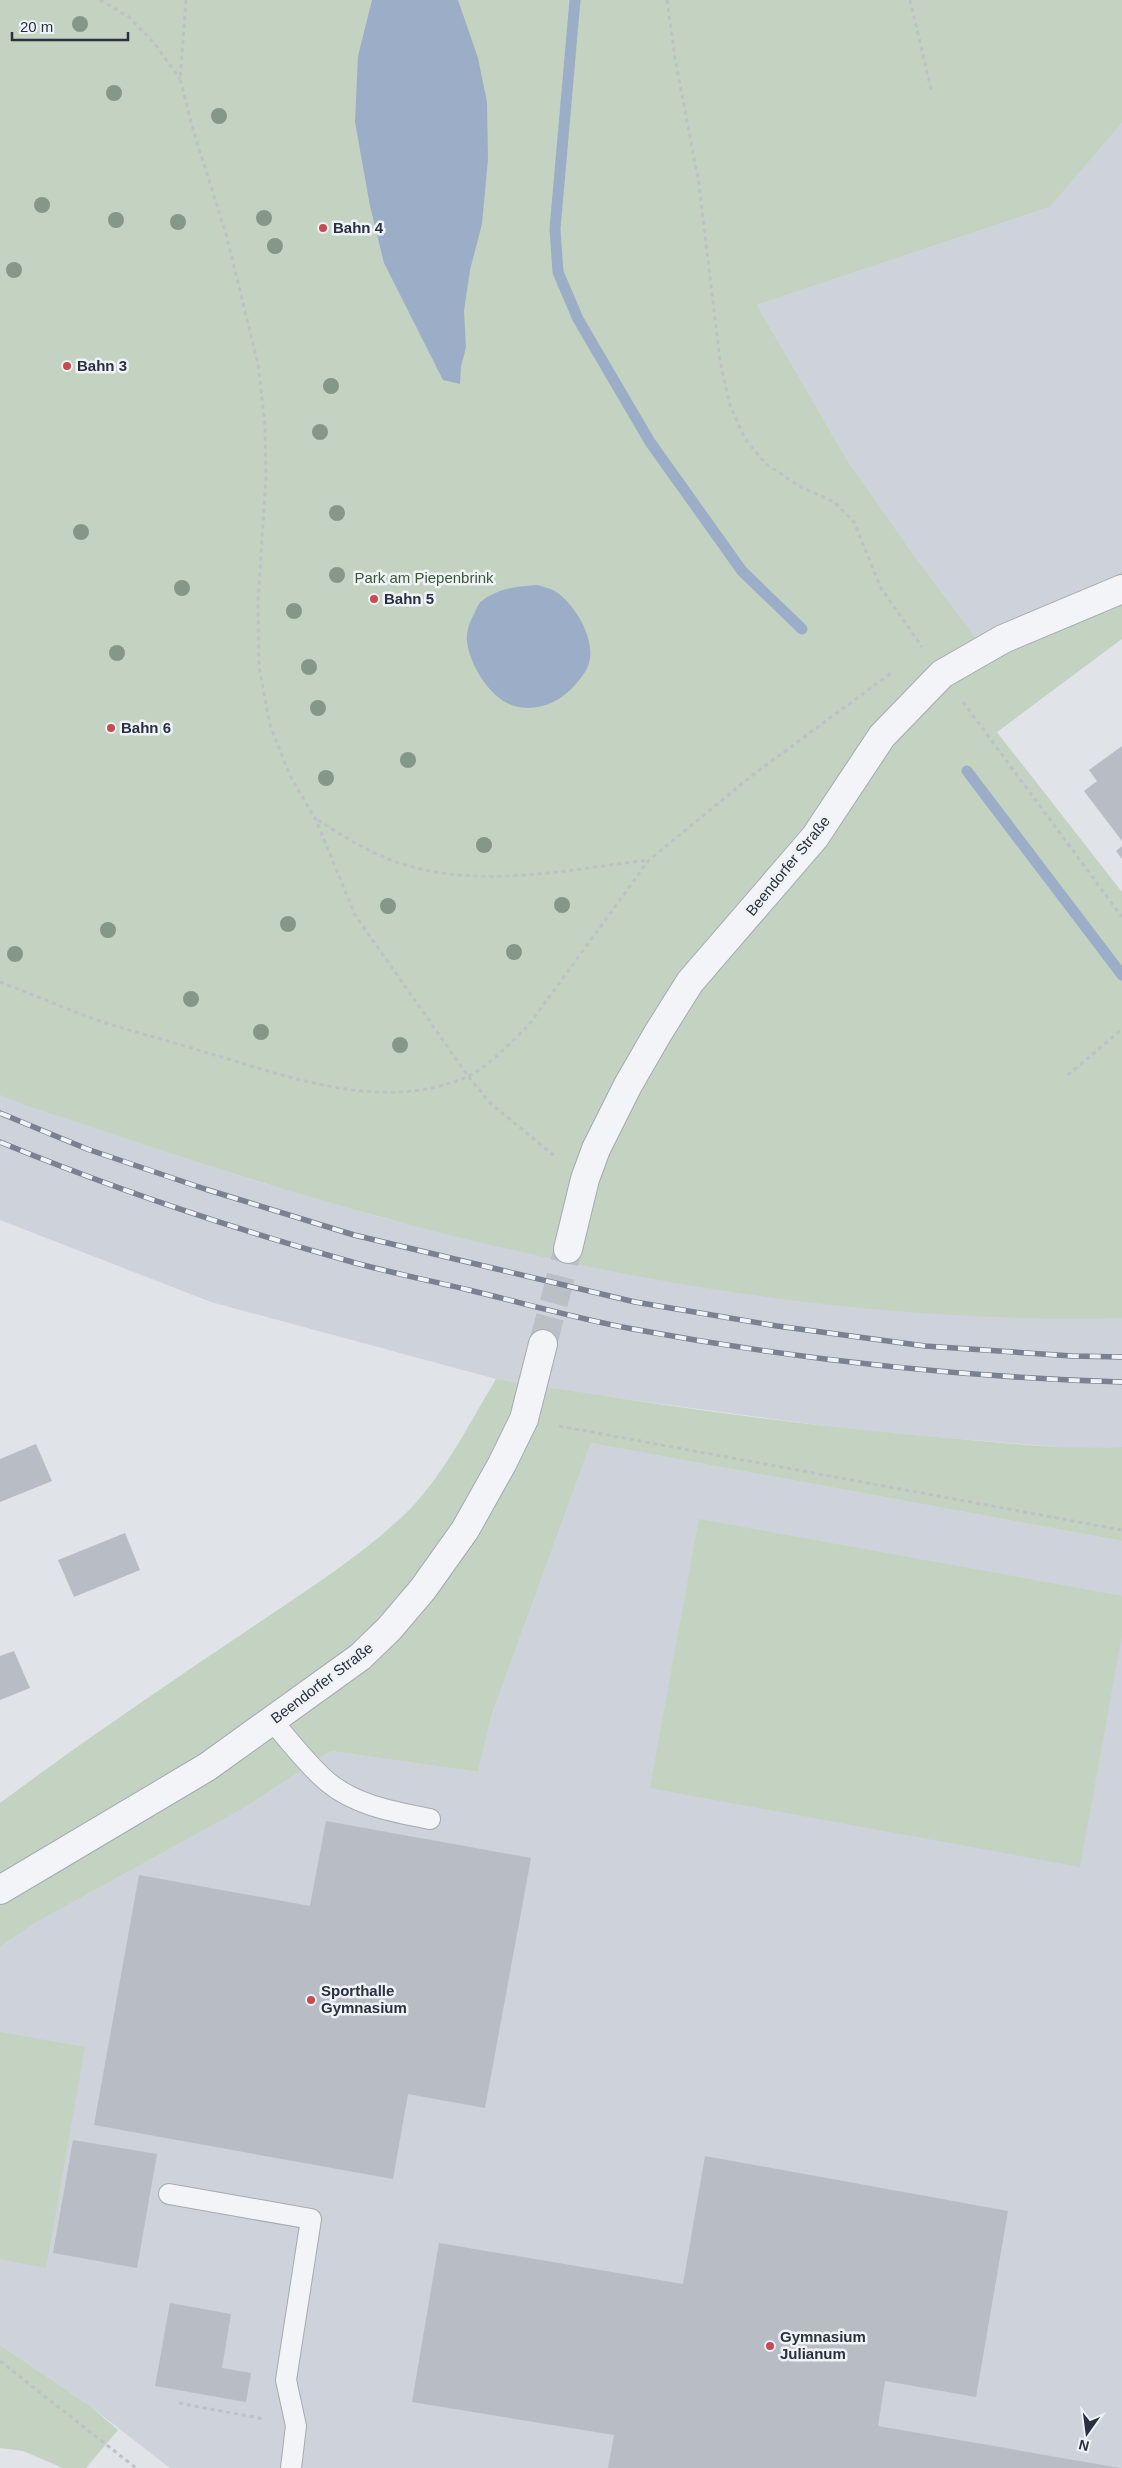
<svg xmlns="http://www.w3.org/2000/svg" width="1122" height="2468" font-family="Helvetica,sans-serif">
<rect width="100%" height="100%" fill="#e0e3e8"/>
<!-- built -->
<path fill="#ced2da" d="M1122 123V571L992 659 916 558 847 460 757 305 1050 207Z
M0 1095 142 1144 256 1181 384 1218 517 1251 948 1314 1122 1318V1447L1083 1449 862 1431 601 1396 496 1379 211 1302 0 1220Z
M591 1443 1122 1541V2468H170L90 2406 0 2345V1947L35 1923 244 1808 331 1751 478 1772 492 1714Z"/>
<!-- green -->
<path fill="#c4d2c1" d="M0 0H1122V123L1050 207 757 305 847 460 916 558 992 659 1122 571V639L997 732 1122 892V1318C815 1325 510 1262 219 1169 169 1153 120 1137 71 1120 47 1112 23 1105 0 1095Z
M496 1379C646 1403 797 1426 949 1438 1006 1443 1064 1450 1122 1447V1541L591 1443 492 1714 478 1772 331 1751 244 1808 35 1923 0 1947V1803C82 1742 166 1685 251 1628 305 1591 364 1555 411 1508 446 1471 470 1422 496 1379Z
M699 1519 1122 1596V1635L1080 1867 650 1788Z
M0 2032 85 2047 46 2268 0 2259Z
M0 2345 90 2406 118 2430 86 2468H63L23 2451 0 2448Z"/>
<!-- water -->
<path fill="#9caec7" d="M372 0H458L478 58 487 102 488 159 482 224 470 270 464 311 466 347 461 367 460 384 443 380 384 263 370 206 355 122 358 56Z
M537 585C543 587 550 588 555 591 575 604 596 639 589 663 587 671 580 679 575 685 559 704 531 715 507 703 487 693 469 662 467 641 466 631 470 621 475 612 477 608 479 602 483 600 499 588 519 586 537 585Z"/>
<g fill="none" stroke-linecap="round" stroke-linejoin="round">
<!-- stream -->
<path stroke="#9caec7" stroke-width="11" d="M575 0 555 229 558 272 578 319 650 442 742 571 802 629
M967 771 1122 975"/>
</g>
<!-- building -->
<path fill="#b7bcc5" d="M1122 746V841L1084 791 1097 781 1089 770Z
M1122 846V859L1116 851Z
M36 1444 52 1481 0 1502V1459Z
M125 1533 140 1570 74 1597 58 1560Z
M14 1651 30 1688 0 1700V1656Z
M326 1821 531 1858 485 2108 408 2094 393 2179 94 2125 139 1875 310 1906Z
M73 2140 157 2154 137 2268 53 2253Z
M705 2156 1008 2211 976 2397 885 2381 878 2426 1120 2468H608L614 2435 412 2402 439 2243 683 2284Z
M170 2303 231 2314 222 2368 251 2373 246 2402 155 2386Z"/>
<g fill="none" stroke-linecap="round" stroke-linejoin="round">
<!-- minor-tunnel -->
<path stroke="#bbbfc6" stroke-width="28" stroke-dasharray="28 14" stroke-linecap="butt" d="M543 1344 568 1249"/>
<!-- service casing -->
<g stroke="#a5aab2" stroke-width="22">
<path id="service" d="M272 1721C290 1741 309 1767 329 1783 357 1806 396 1812 430 1819
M169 2194 311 2219 286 2380 296 2426 291 2468"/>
</g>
<!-- minor casing -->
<g stroke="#a5aab2" stroke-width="30">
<path id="minor" d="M568 1249 585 1179 596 1149 628 1085 658 1033 690 982 815 837 882 736 942 674 1003 639 1122 589
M0 1890 207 1767 360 1657 389 1629 423 1589 465 1530 502 1464 524 1419 543 1344"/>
</g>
<!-- path -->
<path stroke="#bec1c7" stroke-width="3" stroke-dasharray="4 4" stroke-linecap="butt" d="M100 0 129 17 155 44 180 79
M186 0 180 79 194 133 226 234 258 364 265 426 266 477 258 602 259 667 270 725 290 776 316 820 355 915 468 1076 491 1104 557 1158
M667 0 675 58 699 184 720 361 730 405 745 439 765 463 799 486 834 502 854 522 881 588 922 647
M910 0 932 93
M963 702 1122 917
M318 820C346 838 374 856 406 865 484 889 570 869 649 860
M0 982C35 995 70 1011 106 1023 140 1034 174 1042 208 1053 290 1077 382 1113 467 1077 488 1067 511 1042 528 1026L649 860 754 774 891 673
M1068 1075 1122 1029
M559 1426 1122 1530
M0 2361 136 2468
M179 2403 264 2419"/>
<!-- service -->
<use href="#service" stroke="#f2f4f7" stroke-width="20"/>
<!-- minor -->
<use href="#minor" stroke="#f2f4f7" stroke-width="28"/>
<!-- rail casing -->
<g stroke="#7a8191" stroke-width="5.5">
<path id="rail" d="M0 1113 87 1149 205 1189 354 1235 635 1302 777 1326 925 1346 1072 1356 1122 1357
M0 1142C112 1188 228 1227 345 1260 386 1272 428 1280 469 1290 523 1303 578 1319 633 1329 793 1359 958 1377 1122 1382"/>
</g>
<!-- rail -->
<use href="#rail" stroke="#eff2f6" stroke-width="4" stroke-dasharray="11" stroke-linecap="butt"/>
</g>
<!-- trees -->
<g fill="#859887">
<circle cx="80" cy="24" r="8"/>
<circle cx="114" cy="93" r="8"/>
<circle cx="219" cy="116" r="8"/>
<circle cx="42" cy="205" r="8"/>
<circle cx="264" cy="218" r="8"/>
<circle cx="116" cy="220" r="8"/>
<circle cx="178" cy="222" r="8"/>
<circle cx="275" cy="246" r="8"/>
<circle cx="14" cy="270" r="8"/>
<circle cx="331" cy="386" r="8"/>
<circle cx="320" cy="432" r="8"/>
<circle cx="337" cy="513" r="8"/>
<circle cx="81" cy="532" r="8"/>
<circle cx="337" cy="575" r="8"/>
<circle cx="182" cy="588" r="8"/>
<circle cx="294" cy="611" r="8"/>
<circle cx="117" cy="653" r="8"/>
<circle cx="309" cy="667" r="8"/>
<circle cx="318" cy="708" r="8"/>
<circle cx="408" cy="760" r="8"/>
<circle cx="326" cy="778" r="8"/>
<circle cx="484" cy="845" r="8"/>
<circle cx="562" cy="905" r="8"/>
<circle cx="388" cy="906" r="8"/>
<circle cx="288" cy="924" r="8"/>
<circle cx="108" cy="930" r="8"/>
<circle cx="514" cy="952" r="8"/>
<circle cx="15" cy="954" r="8"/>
<circle cx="191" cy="999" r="8"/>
<circle cx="261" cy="1032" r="8"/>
<circle cx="400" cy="1045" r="8"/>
</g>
<!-- markers -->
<g fill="#c84a55" stroke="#eff2f6" stroke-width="2">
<circle cx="323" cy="228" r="5"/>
<circle cx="67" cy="366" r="5"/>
<circle cx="374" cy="599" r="5"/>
<circle cx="111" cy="728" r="5"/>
<circle cx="311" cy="2000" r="5"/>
<circle cx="770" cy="2346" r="5"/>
</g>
<g text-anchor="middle" stroke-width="5" stroke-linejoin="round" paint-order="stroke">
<!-- poi labels -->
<g font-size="15" font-weight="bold" fill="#29303f" stroke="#eff2f6" text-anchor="start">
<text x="333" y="233">Bahn 4</text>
<text x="77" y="371">Bahn 3</text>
<text x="384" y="604">Bahn 5</text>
<text x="121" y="733">Bahn 6</text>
<text x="321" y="1996">Sporthalle<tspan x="321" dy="17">Gymnasium</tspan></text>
<text x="780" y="2342">Gymnasium<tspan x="780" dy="17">Julianum</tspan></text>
</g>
<!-- park labels -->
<g font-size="15" fill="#3b5a37" stroke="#eff2f6">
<text x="424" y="583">Park am Piepenbrink</text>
</g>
<!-- street labels -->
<g font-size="15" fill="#29303f" stroke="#eff2f6">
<text transform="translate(788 866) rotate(-51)" y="5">Beendorfer Straße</text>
<text transform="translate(322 1683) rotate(-37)" y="5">Beendorfer Straße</text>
</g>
</g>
<!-- north arrow -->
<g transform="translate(1087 2433) rotate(194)" stroke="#eff2f6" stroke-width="4" paint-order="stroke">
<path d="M0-4L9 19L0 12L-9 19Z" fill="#29303f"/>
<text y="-8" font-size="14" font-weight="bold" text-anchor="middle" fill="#29303f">N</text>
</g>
<!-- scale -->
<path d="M12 32v8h116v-8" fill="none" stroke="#29303f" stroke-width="2.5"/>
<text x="20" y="32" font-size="15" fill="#29303f" stroke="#eff2f6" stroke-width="4" paint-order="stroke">20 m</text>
</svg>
